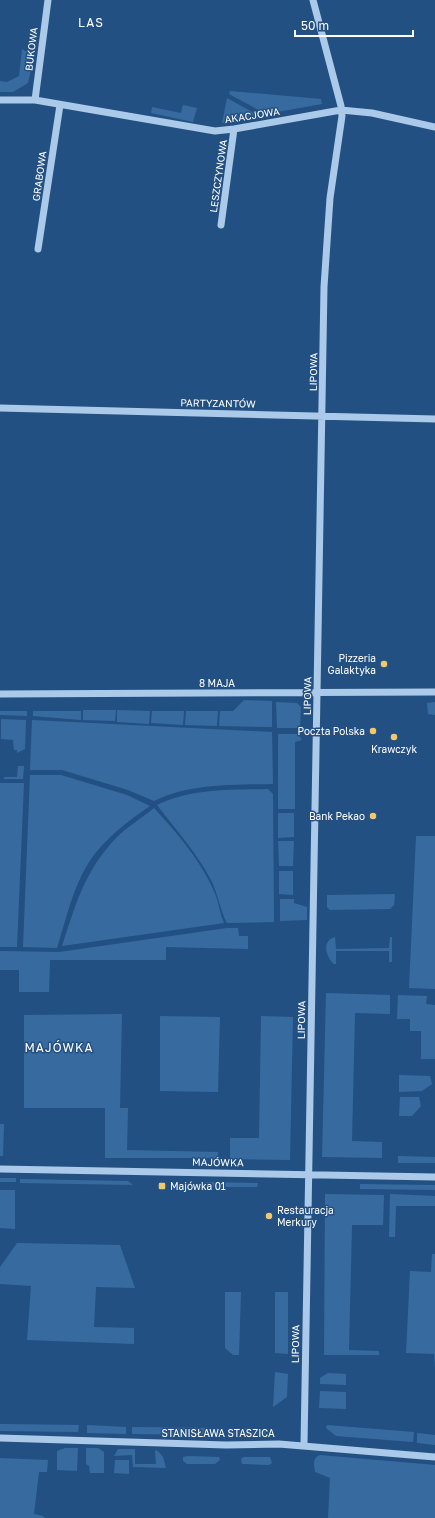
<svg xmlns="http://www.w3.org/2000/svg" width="435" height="1518" font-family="'Golos Text',sans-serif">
<rect width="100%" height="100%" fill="#235082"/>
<!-- green -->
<path fill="#376ba0" d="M22 49 32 55 31 70 28 83 13 92H0V81L7 82 19 76Z
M230 91 321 99 322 104 266 114 229 94Z
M227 98 263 118 222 123Z
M183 105 197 108 193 122 151 113 152 107 181 113Z
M244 700 272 701V727L219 726 220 711H233Z
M276 702 297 703 301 707 300 728H277Z
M435 702V715L428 714 427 703Z
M83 710H116L115 721 83 720Z
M117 710 150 711 149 724 117 722Z
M0 711H27V716L0 715Z
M33 711H81V720L33 716Z
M152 711H184L183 725 151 723Z
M186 711H218L217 726 185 725Z
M1 719 26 720 25 749 17 753V750H14L13 740 1 739Z
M32 720 272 732 273 784C232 785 191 783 154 801L128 790 62 770H30Z
M278 734H298L302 740 295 742V809H278Z
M18 766H24L23 779H4V777H17Z
M30 775H61L127 795 150 806C128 821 104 839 89 862 73 887 66 919 57 948L23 947Z
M0 783H24L17 947H0Z
M268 789 273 794 274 922 227 923C220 910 218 894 211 880 197 853 176 830 157 805 192 788 230 790 268 789Z
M154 808C178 834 203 863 216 896 219 905 220 914 224 923L62 946C76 904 84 872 116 838 127 827 142 818 154 808Z
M278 813H294V837L278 838Z
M416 836H435V989L409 988Z
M278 841H294L293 866H279Z
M279 871H293V895L279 894Z
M395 894 394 905 390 909 330 910 327 907V895Z
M280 899H294V903L307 907V920L280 921Z
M227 928H238L239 936H248V949L166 947V960H50L49 992H19V970H0V951L59 952Z
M335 937 336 949 389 948 390 937H392V962H389V951H336V964H334C326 957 321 941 335 937Z
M326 993 390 995V1014L355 1013 352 1141 382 1142V1158L322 1157Z
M398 995 427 996 426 1004 435 1005V1059H421V1031H410V1019H397Z
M122 1014 120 1108H128L127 1150 218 1152V1158H105V1108H24V1015Z
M160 1016 220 1017 218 1092 160 1091Z
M261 1016 293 1017 290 1160 230 1159V1138H259Z
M399 1075 430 1076 432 1084 422 1091 399 1092Z
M400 1097H419L421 1106 412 1116H399Z
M0 1124H4L3 1156H0Z
M398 1156 435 1157V1163H398Z
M0 1178H16V1182H0Z
M20 1179 128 1181 133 1185 20 1183Z
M205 1182 258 1183 257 1187H205Z
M360 1184 435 1185V1190L360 1189Z
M0 1190H15V1229L0 1228Z
M325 1194 384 1195 383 1225H352L349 1350 379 1351V1355H324Z
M390 1194 435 1196V1206H396L395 1237H389Z
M17 1243 120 1245 135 1288 96 1287 94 1327 134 1328V1344L27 1340 31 1286 0 1284V1267Z
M432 1254H435V1369L434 1354 406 1353 410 1271 431 1272Z
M225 1292H241L239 1355H233L225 1348Z
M275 1292H288V1354L275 1353Z
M275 1372 288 1374 287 1397 273 1407Z
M328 1373 346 1374V1385L320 1384V1378Z
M320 1391 346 1392V1409L319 1408Z
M0 1424 79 1425 78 1432 0 1431Z
M87 1425 126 1427V1434L87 1433Z
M327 1425 414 1432 413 1442 336 1436 326 1428Z
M132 1427 223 1428V1435L132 1434Z
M231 1428 274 1429V1436L230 1435Z
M417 1433 435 1435V1445L417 1443Z
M65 1448H78L77 1471 57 1470V1451Z
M86 1448H98L104 1452V1473H90L89 1466 86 1464Z
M118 1449H135V1464H156L155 1450 158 1451 163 1457 166 1468 133 1467 132 1455 114 1456Z
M320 1455 435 1465V1518H328L330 1478 315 1472C314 1465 312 1458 320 1455Z
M188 1456 219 1457 220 1460 215 1464H187L183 1461V1457Z
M244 1457H270L272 1463 269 1465 245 1464H242L241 1459Z
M0 1458 48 1460 47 1472H39L34 1514 43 1516 45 1518H0Z
M115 1460H129V1474L114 1473Z"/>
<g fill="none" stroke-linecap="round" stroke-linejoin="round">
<!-- minor -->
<path stroke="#abc9e8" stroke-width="7" d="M0 100H35L215 131 234 129 341 110 372 113 435 127
M35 100 48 0
M221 225 234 129
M38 249 60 105
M0 408 435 419
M0 694 435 692
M0 1169 435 1177
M0 1438 226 1445 279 1444 435 1457
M304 1445 324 287 330 198 342 116 341 106 313 0"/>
</g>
<!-- markers -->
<g fill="#f3c76e" stroke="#235082" stroke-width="1.5">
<circle cx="384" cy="664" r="4"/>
<circle cx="373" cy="731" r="4"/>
<circle cx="394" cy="737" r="4"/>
<circle cx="373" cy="816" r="4"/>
<rect x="158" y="1182" width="8" height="8" rx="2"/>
<circle cx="269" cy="1216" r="4"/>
</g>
<g text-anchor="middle" stroke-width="3" stroke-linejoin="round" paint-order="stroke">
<!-- street labels -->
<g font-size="10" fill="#fff" stroke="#235082">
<text transform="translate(31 49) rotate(-83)" y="4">BUKOWA</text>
<text transform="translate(252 115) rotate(-9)" y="4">AKACJOWA</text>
<text transform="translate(39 176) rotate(-82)" y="4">GRABOWA</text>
<text transform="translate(218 176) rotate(-82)" y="4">LESZCZYNOWA</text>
<text transform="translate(313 372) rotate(-89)" y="4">LIPOWA</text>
<text transform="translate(218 403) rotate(1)" y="4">PARTYZANTÓW</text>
<text x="217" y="687">8 MAJA</text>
<text transform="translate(307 696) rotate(-89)" y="4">LIPOWA</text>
<text transform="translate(301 1020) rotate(-89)" y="4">LIPOWA</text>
<text transform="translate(218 1162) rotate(1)" y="4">MAJÓWKA</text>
<text transform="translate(295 1344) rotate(-89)" y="4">LIPOWA</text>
<text x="218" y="1437">STANISŁAWA STASZICA</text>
</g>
<!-- poi labels -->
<g font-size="10" fill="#fff" stroke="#235082" text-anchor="end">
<text x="376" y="662">Pizzeria<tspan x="376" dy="12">Galaktyka</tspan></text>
<text x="365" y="735">Poczta Polska</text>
<text x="394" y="753" text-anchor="middle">Krawczyk</text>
<text x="365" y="820">Bank Pekao</text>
<text x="170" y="1190" text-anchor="start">Majówka 01</text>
<text x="277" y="1214" text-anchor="start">Restauracja<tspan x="277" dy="12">Merkury</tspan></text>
</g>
<!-- quarter labels -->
<g font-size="12" letter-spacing="1" fill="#fff" stroke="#235082">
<text x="91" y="27">LAS</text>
<text x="59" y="1052">MAJÓWKA</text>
</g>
</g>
<!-- scale -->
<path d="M295 30v6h118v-6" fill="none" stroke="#ffffff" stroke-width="2"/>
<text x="301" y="30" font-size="12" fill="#ffffff" stroke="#235082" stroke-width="3" paint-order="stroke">50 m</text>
</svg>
